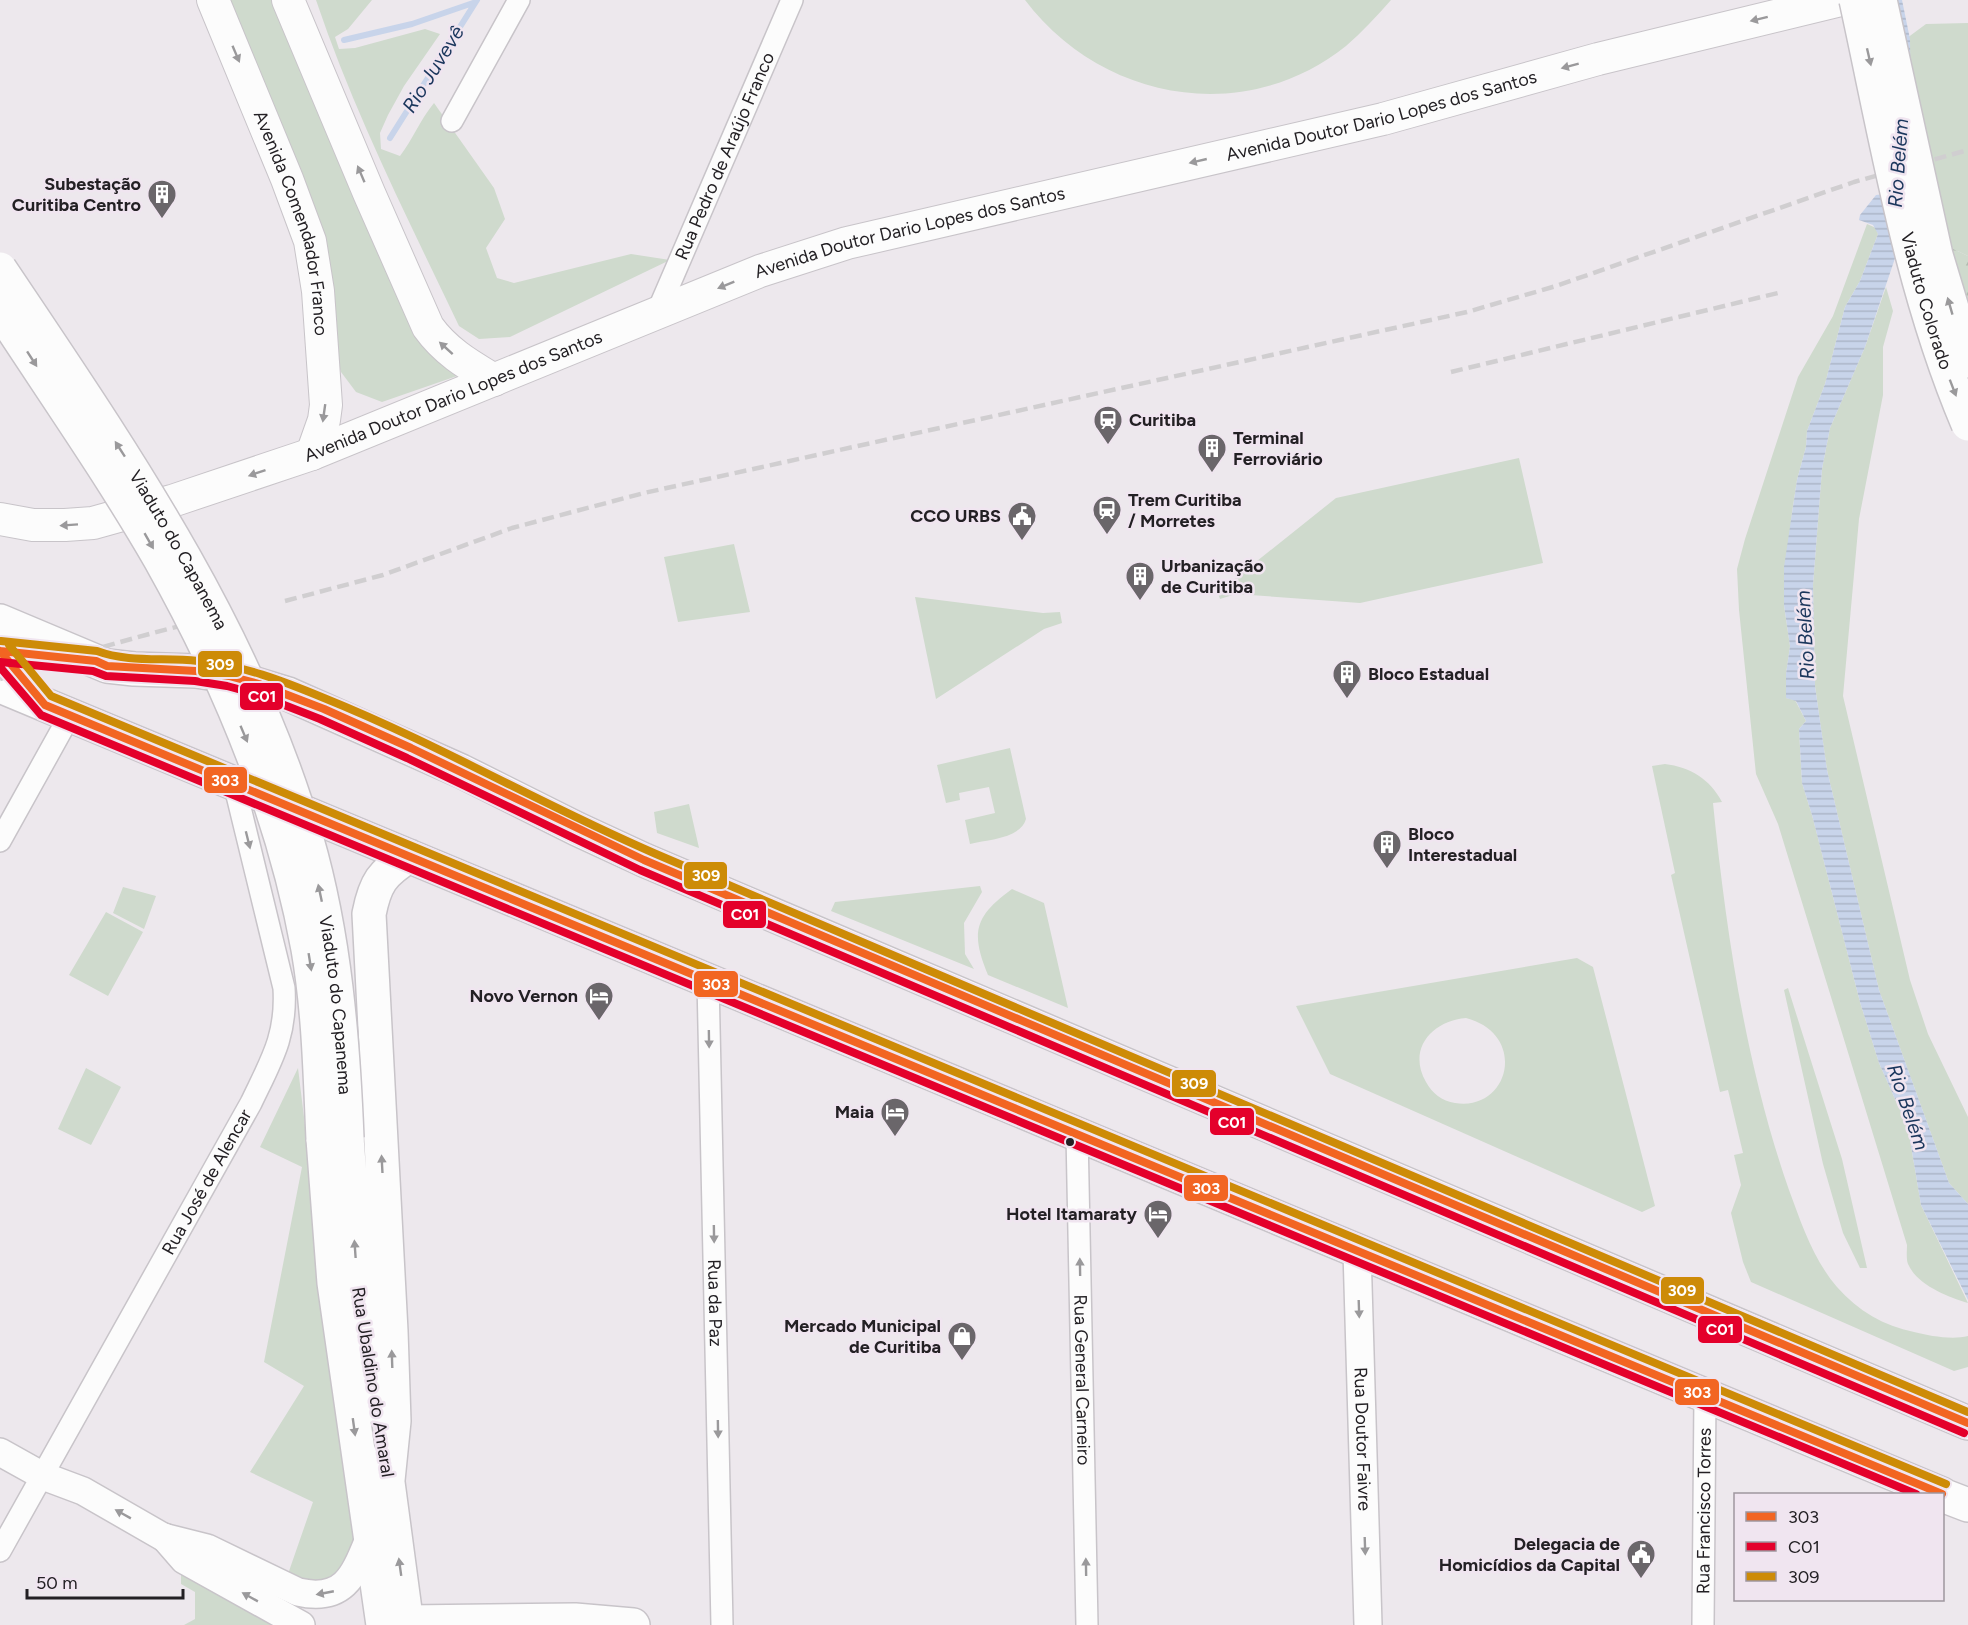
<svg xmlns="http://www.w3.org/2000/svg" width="1968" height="1625" font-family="Figtree,sans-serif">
<defs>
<pattern id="forest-firs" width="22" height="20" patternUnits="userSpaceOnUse" patternTransform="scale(1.5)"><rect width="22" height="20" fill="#cfdacd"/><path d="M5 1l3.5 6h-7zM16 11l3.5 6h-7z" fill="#b1bbb0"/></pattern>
<pattern id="water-rules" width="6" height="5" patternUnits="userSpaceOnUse" patternTransform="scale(1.5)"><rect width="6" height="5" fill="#c8d4ea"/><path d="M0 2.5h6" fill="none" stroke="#acb6c9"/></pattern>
</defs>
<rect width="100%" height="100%" fill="#ede8ed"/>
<!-- green -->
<path fill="#cfdacd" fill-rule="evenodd" d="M226 0H277L440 360 457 376 382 402 356 392 341 372Z
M316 0H372L348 29 335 37 339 49 355 48 425 29 440 34 404 86 388 115 380 133 381 149 400 156C413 139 420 120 434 103L494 188 505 219 486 248 497 278 514 283 631 254 670 260 510 337 479 339 459 326C408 219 354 113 316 0Z
M1025 0H1391C1377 16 1362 32 1346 46 1245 127 1101 101 1025 0Z
M1968 23V256L1947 246 1903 41 1926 24Z
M1867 224 1876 228 1878 234 1860 281 1845 307 1825 384 1807 431 1806 447 1797 480 1792 513 1784 605 1790 646 1786 674V698L1795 700 1806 721 1799 729 1802 783 1812 815 1860 1002 1879 1063 1908 1128 1921 1205 1968 1303C1948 1297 1917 1285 1908 1264 1906 1259 1907 1250 1907 1245L1778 824 1756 774 1739 610 1737 569 1745 539 1798 377 1833 316Z
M1886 287 1893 311 1883 347V395L1859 519 1843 696 1910 980 1928 1034 1968 1117V1204L1949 1183 1879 990 1827 770 1815 686 1813 585 1822 469 1830 428 1865 347Z
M1519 458 1543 563 1360 603 1236 594 1220 599 1216 587 1232 581 1336 498Z
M734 544 750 612 678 622 664 557Z
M915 597 1043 613 1060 612 1062 623 1044 629 936 699Z
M1010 748 1026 819C1020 839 989 839 970 844L965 820 995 813 989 787 959 793 960 800 946 803 937 765Z
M1665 764C1690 767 1710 779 1722 802L1713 803C1726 932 1746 1067 1789 1190 1802 1225 1813 1259 1837 1287 1858 1311 1884 1326 1914 1332 1930 1336 1952 1340 1968 1336V1367L1954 1371 1751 1282 1743 1262 1731 1213 1741 1185 1734 1155 1743 1153 1728 1090 1720 1092 1671 875 1675 873 1652 766Z
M689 804 699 848 657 833 654 812Z
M980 886 982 892 964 923 965 954 974 969 831 911 835 902Z
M123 887 156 896 144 929 113 913Z
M1012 889 1044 903 1068 1008 988 975C970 932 975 916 1012 889Z
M106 912 143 932 108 996 69 975Z
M1577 958 1593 967 1655 1206 1642 1212 1330 1074 1296 1006ZM1466 1018C1528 1034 1510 1112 1455 1103 1442 1101 1432 1093 1426 1082 1407 1049 1432 1021 1466 1018Z
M1788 988 1842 1159 1867 1268H1860L1843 1233 1823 1164 1784 990Z
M86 1068 121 1087 91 1145 58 1129Z
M298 1068 355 1536C343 1578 332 1593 288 1574L313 1502 250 1472 304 1386 264 1362 302 1167 260 1147Z
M181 1572 273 1625H184L195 1619V1592L181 1584Z"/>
<!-- forest -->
<path fill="url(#forest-firs)" d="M1947 246 1968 256V323Z"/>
<!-- water -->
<path fill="url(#water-rules)" d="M1881 0H1902L1910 39 1912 208 1865 347 1830 428 1822 469 1813 585 1815 686 1827 770 1879 990 1949 1183 1968 1204V1300L1921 1205 1908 1128 1879 1063 1860 1002 1812 815 1802 783 1799 729 1806 721 1796 701 1786 698V674L1790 646 1784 605V567L1797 480 1806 447 1807 431 1825 384 1845 307 1860 281 1878 234 1873 225 1859 220 1860 215 1876 195 1884 194Z"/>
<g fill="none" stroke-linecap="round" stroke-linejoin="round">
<!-- stream -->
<path stroke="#c8d4ea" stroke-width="6" d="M344 40 412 24 473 3
M390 138 477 0"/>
<!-- minor casing -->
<g stroke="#c8c4c9" stroke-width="24">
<g id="minor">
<path d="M452 121 519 0"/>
<path id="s1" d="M657 313 792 0"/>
<path d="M0 841 70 715"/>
<path id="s2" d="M708 981 722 1625"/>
<path id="s3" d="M1077 1134 1087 1625"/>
<path id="s4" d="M0 1551 251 1103C271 1061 287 1036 284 988L234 783"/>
<path id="s5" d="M1703 1625 1705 1396"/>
</g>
</g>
<!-- tertiary casing -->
<g stroke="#c8c4c9" stroke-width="30">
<g id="tertiary">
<path id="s6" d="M1357 1251 1368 1625"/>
<path d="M0 1452 43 1476 83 1491 163 1537 207 1548 298 1592C347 1603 355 1572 371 1534"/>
<path d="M164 1537 184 1560 301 1625"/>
</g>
</g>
<!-- secondary casing -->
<g stroke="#c8c4c9" stroke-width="34">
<g id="secondary">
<path id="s7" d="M213 0 287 179 310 241 318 291 326 405 324 420 312 454"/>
<path d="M288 0 369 193 428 327C446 352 469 365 494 380"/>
<path id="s8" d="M0 519 33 525H65L93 523 172 501 312 454 760 271 847 243 1383 119 1598 59 1841 0"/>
</g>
</g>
<!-- primary casing -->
<g stroke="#c8c4c9" stroke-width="36">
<path id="primary" d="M0 621 107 666 134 669 196 671 229 676 288 694 461 771 577 829 644 860 1968 1423
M0 686 1942 1494
M347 1138 358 1281 376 1406
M323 1139 334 1283 383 1625
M385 1460 407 1625
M388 1480 394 1421 391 1331 369 914C375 883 382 873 409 856
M1942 1495 1968 1505
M407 1622 575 1620 633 1625"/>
</g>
<!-- minor -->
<use href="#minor" stroke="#fcfcfc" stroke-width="21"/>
<!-- tertiary -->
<use href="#tertiary" stroke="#fcfcfc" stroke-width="27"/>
<!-- secondary -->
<use href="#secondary" stroke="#fcfcfc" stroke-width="32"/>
<!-- primary -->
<use href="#primary" stroke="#fcfcfc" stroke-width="33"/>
<!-- rail -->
<path stroke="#d0ced0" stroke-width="4.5" stroke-dasharray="12 6" stroke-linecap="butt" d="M1451 372 1782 292
M285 601 383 575 512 528 644 493 1467 312 1556 286 1854 182 1968 150
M0 679C68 657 136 636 205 620"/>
<!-- primary-bridge casing -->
<g stroke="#c8c4c9" stroke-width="36" stroke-linecap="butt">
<g id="primary-bridge">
<path id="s9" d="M1856 0C1887 142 1911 290 1968 424"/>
<path d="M1880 0 1936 255 1968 361"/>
<path id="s10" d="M0 269C120 448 247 630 307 840 335 937 343 1038 347 1138"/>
<path d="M0 310C54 393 111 474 160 559 228 680 283 812 308 949 319 1012 320 1075 323 1139"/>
</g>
</g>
<!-- primary-bridge -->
<use href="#primary-bridge" stroke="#fcfcfc" stroke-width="33"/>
<!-- bus-1 casing -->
<g stroke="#f0e5f0" stroke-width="12">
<path id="bus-1" d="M0 651 45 705 1942 1494
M0 651 96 661 107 666 196 671 229 676 259 684 324 709 411 748 644 860 1968 1423"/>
</g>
<!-- bus-2 casing -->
<g stroke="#f0e5f0" stroke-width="12">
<path id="bus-2" d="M0 662 93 671 106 676 195 681 227 686 256 694 320 719 407 758 640 870 1964 1433
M0 667 41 715 1916 1494"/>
</g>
<!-- bus-3 casing -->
<g stroke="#f0e5f0" stroke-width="12">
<path id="bus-3" d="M1 641 97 651C129 663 164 657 198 661 242 665 283 681 324 698 438 744 544 806 656 854 1093 1041 1531 1226 1968 1412
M9 645 51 696 1946 1484"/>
</g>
<!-- bus-1 -->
<use href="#bus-1" stroke="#f26522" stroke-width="8"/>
<!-- bus-2 -->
<use href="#bus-2" stroke="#e4002b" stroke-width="8"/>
<!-- bus-3 -->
<use href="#bus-3" stroke="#cd8b07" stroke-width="8"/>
</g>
<!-- one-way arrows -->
<defs><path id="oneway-solid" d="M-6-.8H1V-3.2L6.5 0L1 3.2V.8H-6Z" transform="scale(1.5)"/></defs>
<g fill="#9a999b">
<use href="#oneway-solid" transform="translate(1759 19) rotate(166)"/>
<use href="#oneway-solid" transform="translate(236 54) rotate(67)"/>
<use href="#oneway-solid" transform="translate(1869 57) rotate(77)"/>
<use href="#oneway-solid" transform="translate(1570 66) rotate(165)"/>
<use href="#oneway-solid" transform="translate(1198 161) rotate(167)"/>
<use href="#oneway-solid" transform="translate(361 174) rotate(-113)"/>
<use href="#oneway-solid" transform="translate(726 285) rotate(158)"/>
<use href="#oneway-solid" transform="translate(1950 306) rotate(-106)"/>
<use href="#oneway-solid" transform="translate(446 348) rotate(-138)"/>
<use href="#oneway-solid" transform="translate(32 359) rotate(57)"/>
<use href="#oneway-solid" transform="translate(1953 388) rotate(69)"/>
<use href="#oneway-solid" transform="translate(324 413) rotate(98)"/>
<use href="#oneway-solid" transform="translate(120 449) rotate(-123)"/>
<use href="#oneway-solid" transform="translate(257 473) rotate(161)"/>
<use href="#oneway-solid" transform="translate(69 525) rotate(176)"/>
<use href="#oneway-solid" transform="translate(149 541) rotate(60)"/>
<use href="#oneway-solid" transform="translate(244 734) rotate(67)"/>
<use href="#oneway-solid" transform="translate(248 840) rotate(76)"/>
<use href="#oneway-solid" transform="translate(320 893) rotate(-102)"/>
<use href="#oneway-solid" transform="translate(310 962) rotate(81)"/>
<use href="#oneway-solid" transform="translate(709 1039) rotate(89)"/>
<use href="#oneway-solid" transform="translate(382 1164) rotate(-93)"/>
<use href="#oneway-solid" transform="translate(714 1234) rotate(89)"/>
<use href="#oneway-solid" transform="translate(355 1249) rotate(-94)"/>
<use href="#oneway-solid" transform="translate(1080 1267) rotate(-91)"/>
<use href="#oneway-solid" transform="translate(1359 1309) rotate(88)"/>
<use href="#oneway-solid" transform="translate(392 1359) rotate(-92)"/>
<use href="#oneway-solid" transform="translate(354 1427) rotate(82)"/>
<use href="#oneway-solid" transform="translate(718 1429) rotate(89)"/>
<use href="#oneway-solid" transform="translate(123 1514) rotate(-151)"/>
<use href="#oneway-solid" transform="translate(1365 1546) rotate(88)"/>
<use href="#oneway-solid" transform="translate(400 1567) rotate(-98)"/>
<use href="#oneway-solid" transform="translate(1086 1567) rotate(-91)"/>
<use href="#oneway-solid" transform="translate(325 1593) rotate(169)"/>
<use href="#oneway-solid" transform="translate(250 1597) rotate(-151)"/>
</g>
<!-- icons -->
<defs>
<g id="building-pin" transform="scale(1.5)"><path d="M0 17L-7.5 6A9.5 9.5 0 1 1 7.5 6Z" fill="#6a666a" stroke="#f0e5f0"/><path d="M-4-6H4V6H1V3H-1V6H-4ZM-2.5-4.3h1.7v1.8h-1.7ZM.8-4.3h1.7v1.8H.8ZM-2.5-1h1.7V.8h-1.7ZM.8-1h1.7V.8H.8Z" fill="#fff"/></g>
<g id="station-pin" transform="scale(1.5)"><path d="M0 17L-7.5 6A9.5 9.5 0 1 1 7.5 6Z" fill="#6a666a" stroke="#f0e5f0"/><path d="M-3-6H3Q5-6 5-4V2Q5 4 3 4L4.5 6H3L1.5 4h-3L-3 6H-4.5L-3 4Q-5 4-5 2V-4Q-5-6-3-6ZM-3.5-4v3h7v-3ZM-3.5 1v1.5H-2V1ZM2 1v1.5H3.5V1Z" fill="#fff"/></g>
<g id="civic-pin" transform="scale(1.5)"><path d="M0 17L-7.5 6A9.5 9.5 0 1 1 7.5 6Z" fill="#6a666a" stroke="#f0e5f0"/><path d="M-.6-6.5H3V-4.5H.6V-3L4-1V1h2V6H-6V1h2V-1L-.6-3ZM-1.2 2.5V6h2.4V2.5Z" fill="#fff"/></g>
<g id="hotel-pin" transform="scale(1.5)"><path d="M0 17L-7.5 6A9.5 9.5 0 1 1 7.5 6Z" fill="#6a666a" stroke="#f0e5f0"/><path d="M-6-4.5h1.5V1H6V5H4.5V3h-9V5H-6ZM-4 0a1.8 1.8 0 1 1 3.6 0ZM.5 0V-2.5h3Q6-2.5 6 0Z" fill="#fff"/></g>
<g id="shop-pin" transform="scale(1.5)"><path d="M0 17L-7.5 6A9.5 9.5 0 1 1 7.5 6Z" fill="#6a666a" stroke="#f0e5f0"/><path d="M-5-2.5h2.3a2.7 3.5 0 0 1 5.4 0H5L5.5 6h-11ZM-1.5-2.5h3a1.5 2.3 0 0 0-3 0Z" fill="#fff"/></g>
</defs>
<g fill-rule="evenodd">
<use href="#building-pin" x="162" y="194"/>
<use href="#station-pin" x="1108" y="420"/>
<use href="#building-pin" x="1212" y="448"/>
<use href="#station-pin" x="1107" y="510"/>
<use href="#civic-pin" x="1022" y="516"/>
<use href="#building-pin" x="1140" y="576"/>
<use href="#building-pin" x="1347" y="674"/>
<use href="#building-pin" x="1387" y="844"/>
<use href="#hotel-pin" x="599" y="996"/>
<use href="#hotel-pin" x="895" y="1112"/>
<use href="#hotel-pin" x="1158" y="1214"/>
<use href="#shop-pin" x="962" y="1336"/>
<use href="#civic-pin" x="1641" y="1554"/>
</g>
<!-- markers -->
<circle fill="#232024" stroke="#f0e5f0" stroke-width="2" cx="1070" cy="1142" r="5"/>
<g text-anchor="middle" stroke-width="5" stroke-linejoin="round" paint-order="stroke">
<!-- street labels -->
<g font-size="18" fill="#232024" stroke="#f0e5f0">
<text dy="6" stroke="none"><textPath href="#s8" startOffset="1448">Avenida Doutor Dario Lopes dos Santos</textPath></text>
<text dy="6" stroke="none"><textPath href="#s1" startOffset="171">Rua Pedro de Araújo Franco</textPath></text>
<text dy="6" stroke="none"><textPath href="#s7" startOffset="238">Avenida Comendador Franco</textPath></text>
<text dy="6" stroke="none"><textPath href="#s8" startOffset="962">Avenida Doutor Dario Lopes dos Santos</textPath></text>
<text dy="6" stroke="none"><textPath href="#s9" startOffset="309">Viaduto Colorado</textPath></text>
<text dy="6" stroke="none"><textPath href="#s8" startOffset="476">Avenida Doutor Dario Lopes dos Santos</textPath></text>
<text dy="6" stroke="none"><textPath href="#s10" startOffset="333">Viaduto do Capanema</textPath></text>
<text dy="6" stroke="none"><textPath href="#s10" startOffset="819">Viaduto do Capanema</textPath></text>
<text dy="6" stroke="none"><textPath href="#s4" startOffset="423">Rua José de Alencar</textPath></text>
<text dy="6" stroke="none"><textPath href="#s2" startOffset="322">Rua da Paz</textPath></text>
<text dy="6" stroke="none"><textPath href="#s3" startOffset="246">Rua General Carneiro</textPath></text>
<text transform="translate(373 1382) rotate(81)" y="6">Rua Ubaldino do Amaral</text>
<text dy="6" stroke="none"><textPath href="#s6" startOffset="188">Rua Doutor Faivre</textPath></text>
<text dy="6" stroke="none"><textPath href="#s5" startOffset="114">Rua Francisco Torres</textPath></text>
</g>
<!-- poi labels -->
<g font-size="18" font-weight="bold" fill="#232024" stroke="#f0e5f0" text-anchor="end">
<text x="141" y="190">Subestação<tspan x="141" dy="21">Curitiba Centro</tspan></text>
<text x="1129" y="426" text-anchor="start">Curitiba</text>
<text x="1233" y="444" text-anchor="start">Terminal<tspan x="1233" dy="21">Ferroviário</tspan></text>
<text x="1128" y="506" text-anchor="start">Trem Curitiba<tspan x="1128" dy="21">/ Morretes</tspan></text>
<text x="1001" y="522">CCO URBS</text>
<text x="1161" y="572" text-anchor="start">Urbanização<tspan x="1161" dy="21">de Curitiba</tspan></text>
<text x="1368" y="680" text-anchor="start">Bloco Estadual</text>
<text x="1408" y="840" text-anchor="start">Bloco<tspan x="1408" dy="21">Interestadual</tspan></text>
<text x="578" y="1002">Novo Vernon</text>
<text x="874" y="1118">Maia</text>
<text x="1137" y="1220">Hotel Itamaraty</text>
<text x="941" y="1332">Mercado Municipal<tspan x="941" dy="21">de Curitiba</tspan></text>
<text x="1620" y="1550">Delegacia de<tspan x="1620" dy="21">Homicídios da Capital</tspan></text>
</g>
<!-- water labels -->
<g font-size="20" font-style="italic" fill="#1a365c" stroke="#f0e5f0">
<text transform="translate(433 69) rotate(-58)" y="7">Rio Juvevê</text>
<text transform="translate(1898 163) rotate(-86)" y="7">Rio Belém</text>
<text transform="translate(1805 635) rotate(-93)" y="7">Rio Belém</text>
<text transform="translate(1908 1107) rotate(71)" y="7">Rio Belém</text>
</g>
</g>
<g stroke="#f0e5f0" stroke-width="2">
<rect x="197" y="650" width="46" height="28" rx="6" fill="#cd8b07"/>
<rect x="239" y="682" width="45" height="29" rx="6" fill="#e4002b"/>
<rect x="203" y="766" width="45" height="28" rx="6" fill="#f26522"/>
<rect x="683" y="861" width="45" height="29" rx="6" fill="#cd8b07"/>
<rect x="722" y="900" width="45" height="29" rx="6" fill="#e4002b"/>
<rect x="693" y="970" width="46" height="28" rx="6" fill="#f26522"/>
<rect x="1171" y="1069" width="46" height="29" rx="6" fill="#cd8b07"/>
<rect x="1209" y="1107" width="46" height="29" rx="6" fill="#e4002b"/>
<rect x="1183" y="1174" width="46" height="28" rx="6" fill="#f26522"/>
<rect x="1660" y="1276" width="45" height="29" rx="6" fill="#cd8b07"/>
<rect x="1697" y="1315" width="46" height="29" rx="6" fill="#e4002b"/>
<rect x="1674" y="1378" width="46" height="28" rx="6" fill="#f26522"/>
</g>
<g font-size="16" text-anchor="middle" font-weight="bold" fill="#fff">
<text x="220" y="670">309</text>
<text x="262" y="702">C01</text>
<text x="225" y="786">303</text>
<text x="706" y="881">309</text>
<text x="745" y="920">C01</text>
<text x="716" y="990">303</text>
<text x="1194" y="1089">309</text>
<text x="1232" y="1128">C01</text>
<text x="1206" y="1194">303</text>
<text x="1682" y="1296">309</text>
<text x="1720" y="1335">C01</text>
<text x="1697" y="1398">303</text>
</g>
<!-- legend -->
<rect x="1734" y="1493" width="210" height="108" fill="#f0e5f0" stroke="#9e969e" stroke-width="1.5"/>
<rect x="1746" y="1512" width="30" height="9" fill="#f26522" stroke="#9e969e" stroke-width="1.5"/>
<text x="1788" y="1523" font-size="18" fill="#232024">303</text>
<rect x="1746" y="1542" width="30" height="9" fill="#e4002b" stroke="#9e969e" stroke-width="1.5"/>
<text x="1788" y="1553" font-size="18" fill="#232024">C01</text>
<rect x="1746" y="1572" width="30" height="9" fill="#cd8b07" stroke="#9e969e" stroke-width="1.5"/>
<text x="1788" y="1583" font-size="18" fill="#232024">309</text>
<!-- scale -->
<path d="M27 1589v9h156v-9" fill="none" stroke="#232024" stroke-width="3"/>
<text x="36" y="1589" font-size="18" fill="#232024" stroke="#f0e5f0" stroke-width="4.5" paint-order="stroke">50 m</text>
</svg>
